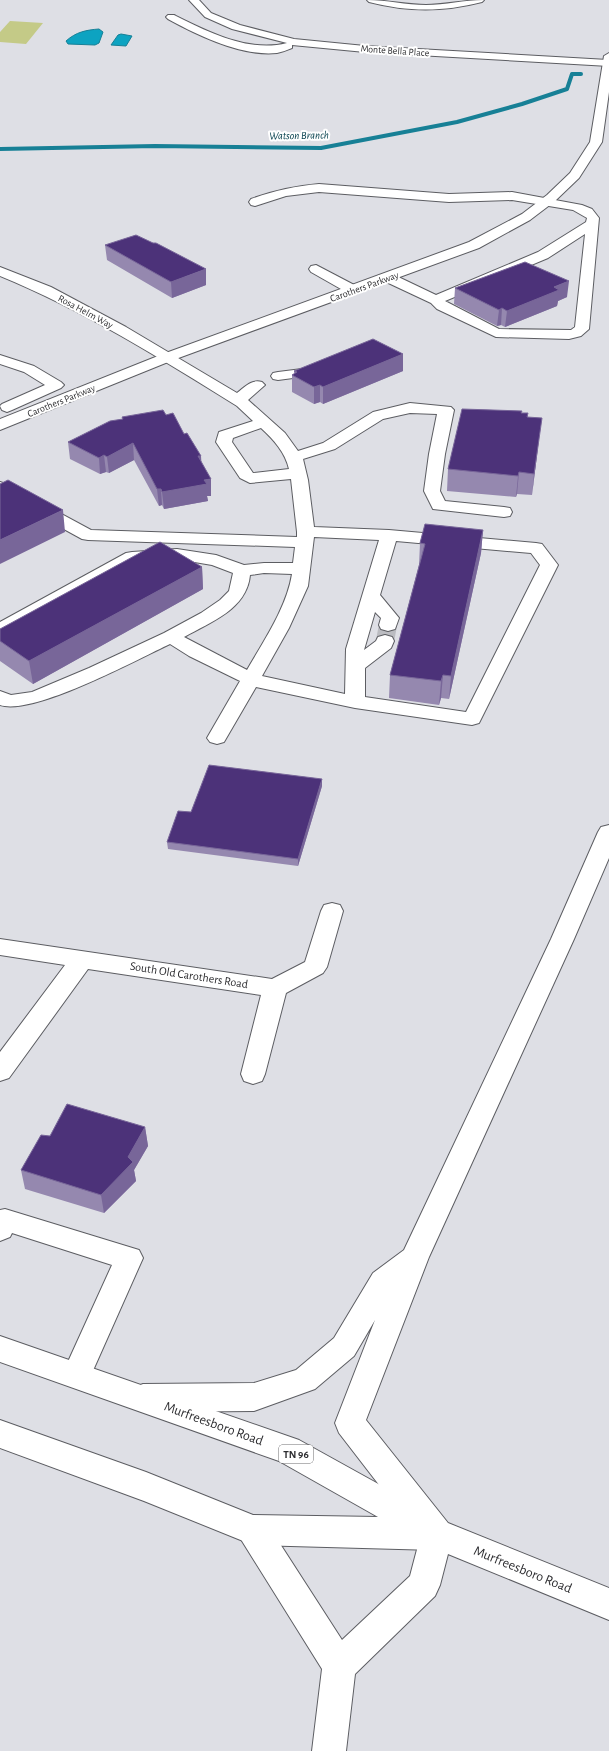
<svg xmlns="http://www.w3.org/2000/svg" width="609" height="1751" font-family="'Alegreya Sans',sans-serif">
<rect width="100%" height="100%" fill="#dedfe5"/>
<!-- green -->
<path fill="#c4ca87" d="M10 21 43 23 26 44 0 42V32Z"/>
<!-- water -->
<path fill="#0da3c1" stroke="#178096" d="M99 29 103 32 99 43 95 45 68 44 66 41C76 32 86 30 99 29Z
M121 34 132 36 126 46 111 45 118 35Z"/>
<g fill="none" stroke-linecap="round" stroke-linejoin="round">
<!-- stream -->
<path stroke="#178096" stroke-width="4" d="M0 149 155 146 321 148 457 122 522 104 567 89 572 74H581"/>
<!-- minor-tunnel -->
<path stroke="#bbbcc1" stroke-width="18" stroke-dasharray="18 9" stroke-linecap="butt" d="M385 641 388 625"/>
<!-- minor casing -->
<g stroke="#5c5d62" stroke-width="2">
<path id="minor" d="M189 0H199L211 13 240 25 294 39 365 46 608 60 609 66 365 52 292 45V48C287 50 282 52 277 53 243 57 197 35 168 19L166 17 168 15H174C208 32 249 53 287 43L232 29 205 17Z
M367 0C387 0 406 5 426 5 445 5 464 0 484 0L482 2C443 12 408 12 369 2Z
M319 184 449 194 512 192 582 205 592 209 599 218 589 329 581 336 569 339 496 337 437 309 431 303 382 280 380 277 382 274H392L436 295 538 252 586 222 587 218 573 210 512 200 449 202 319 192 286 196 255 206 251 205 249 202 251 199C273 191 295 186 319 184ZM585 234 575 327 571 330 499 329 445 301 548 258Z
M316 265 358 287 360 290 358 293H348L311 272 309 269 311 266Z
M0 267 51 287 126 327 237 393C245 387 251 379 262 382L265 385 248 400 285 433 298 451 323 443 373 412 410 403 451 407 454 410 445 454 440 491 445 501 504 507 510 508 512 512 510 516 504 517 433 509 424 491 429 454 437 414 410 413 383 419 335 449 303 459 308 480 314 527 389 530 536 543 542 544 558 565 479 723 472 725 355 708 256 687 224 742 217 744 210 742 207 738 240 681 189 656 170 644C136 660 33 716 0 705V691L11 695 32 692 89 668 164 633 201 613 220 600 229 591 233 573 212 565 177 559 136 562 7 633 0 635V622L126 553 132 552 177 549 216 555 244 565 264 563H293L295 547 88 540 82 539 0 494V482L6 484 91 530 297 537V532L291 479 250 483 240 478 216 442 219 432 253 421 237 406C160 358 83 310 0 276ZM261 428C274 440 285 452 289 469L253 473 232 442 233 438ZM314 537 379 540 346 649 345 694 262 676 289 628 308 586ZM396 541 531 553 540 565 466 712 365 697V668L391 648 394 641 392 637 385 635 378 637 376 641 364 650 375 612 381 618 379 625 381 629 388 631 395 629 399 618 380 595ZM264 573 292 574C287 607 263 642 247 670L184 637C211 622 247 609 250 575Z
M0 355 34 366 61 382 64 385 61 388 12 410 7 412 2 410 0 406 2 404 45 385 24 372 0 364Z
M318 367 323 368 325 371 323 374 278 380 273 379 271 376 273 373 278 372Z
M332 903 340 905 343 911 327 967 323 973 286 993 265 1074 262 1081 253 1084 244 1081 241 1074 261 995 88 969 9 1078 0 1081V1052L65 965 0 955V939L272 979 305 962 321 911 324 905Z
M5 1209 139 1250 143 1258 87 1384 77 1388 67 1384 62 1375 112 1265 12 1233 10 1237 0 1241V1210Z"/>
</g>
<!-- major casing -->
<g stroke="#5c5d62" stroke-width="2">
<path id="major" d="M609 53V92L602 142 579 178 555 201 530 220 479 248 173 360 0 430V419L163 354 469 242 522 214 547 195 570 173 590 142 604 56Z
M0 1336 299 1440 438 1517 439 1520 446 1523 451 1534 446 1545 435 1550 253 1545 144 1501 0 1448V1420L146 1472 253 1515 378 1517 279 1461 0 1362Z"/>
</g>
<!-- highway casing -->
<g stroke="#5c5d62" stroke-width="2">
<path id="highway" d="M609 825V858L574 939 429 1257 366 1420 448 1523 609 1588V1620L448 1554 440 1585 435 1596 355 1674 346 1751H312L322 1669 242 1541 237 1530 242 1519 253 1515 264 1519 342 1640 410 1576 420 1538 339 1433 335 1423 375 1320 354 1356 315 1389 254 1411 143 1412 133 1408 128 1398 133 1388 143 1384 254 1383 296 1370 334 1338 373 1273 404 1250 551 939 598 832 601 827Z"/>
</g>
<!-- minor -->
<use href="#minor" fill="#fff" fill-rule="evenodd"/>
<!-- major -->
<use href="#major" fill="#fff" fill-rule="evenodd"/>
<!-- highway -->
<use href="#highway" fill="#fff" fill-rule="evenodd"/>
</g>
<!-- wall -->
<path fill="#9588af" d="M105 245 206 285 172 298 107 260Z
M455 288 567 297 558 301 557 306 505 327 501 325 497 326 454 304Z
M403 354V371L323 404 320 402 314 404 292 392V375L294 374V371Z
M521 413H528V417L539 439 532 495 517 494 516 497 447 491 448 469Z
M166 415 184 434 201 456V462L211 496H207L208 501 164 509 162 505 159 506 134 460 109 473 106 472 100 474 70 459 68 442 122 420V417Z
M483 530 481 553 449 699 441 698 439 705 389 698 390 675 419 565 420 543Z
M202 567 203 589 33 684 0 661V629Z
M322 786 298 866 168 849 167 842 191 812Z
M145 1127 148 1146 134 1170 136 1181 104 1213 25 1189 21 1170 50 1136Z"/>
<!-- shaded-wall -->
<path fill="#786699" d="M206 269V285L172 298 171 282Z
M569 281 567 297 558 301 557 306 505 327 507 311 554 287Z
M502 308 501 325 497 326 499 310Z
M403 354V371L323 404V387Z
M320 385V402L314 404V387Z
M542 418 539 439 532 495 534 474Z
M133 443 134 460 109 473 107 457Z
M104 455 106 472 100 474 99 458Z
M198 456H201L202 472Z
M519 472 517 494 516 497 518 476Z
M211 479V496H207L208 501 164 509 162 492 204 480Z
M157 489H161L162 505 159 506Z
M63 510 65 532 0 564V540Z
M483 530 481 553 449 699 451 676Z
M202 567 203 589 33 684 29 661Z
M443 675 441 698 439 705 441 681Z
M322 779V786L298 866V859Z
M145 1127 148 1146 134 1170 136 1181 104 1213 101 1195 128 1157Z"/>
<!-- building -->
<path fill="#4c3279" stroke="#786699" d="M136 235 153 243H156L206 269 171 282 105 245Z
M525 262 569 281 554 287 559 290 507 311 502 308 499 310 455 288Z
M373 339 403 354 323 387 320 385 314 387 292 375 297 372 294 371Z
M462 409 522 411 521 413H528L527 417 542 418 534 474 519 472 518 476 448 469Z
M163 410 166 415 173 413 184 434 187 433 201 456H198L211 479 204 480 207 484 162 492 161 489H157L133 443 107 457 104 455 99 458 68 442 110 421 123 419 122 417Z
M8 480 63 510 0 540V484Z
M425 524 483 530 451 676 443 675 441 681 390 675 425 544 420 543Z
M160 542 202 567 29 661 0 641V629Z
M209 765 322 779 298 859 167 842 178 811 191 812Z
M67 1104 145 1127 128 1157 133 1162 101 1195 21 1170 41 1135 50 1136Z"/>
<g text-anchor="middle" stroke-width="4" stroke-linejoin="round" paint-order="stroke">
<!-- far-street labels -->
<g font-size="10" fill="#2e2e31" stroke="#fff">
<text transform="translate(395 50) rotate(4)" y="4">Monte Bella Place</text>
<text transform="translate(364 286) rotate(-20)" y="4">Carothers Parkway</text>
<text transform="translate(86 311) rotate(28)" y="4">Rosa Helm Way</text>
<text transform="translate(61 400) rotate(-22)" y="4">Carothers Parkway</text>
</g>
<!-- far-water labels -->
<g font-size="11" font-style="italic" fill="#06404d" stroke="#fff">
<text transform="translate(299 135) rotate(-1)" y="4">Watson Branch</text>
</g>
<!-- shield labels -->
<rect fill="#fff" stroke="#6d6d6f" stroke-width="1" x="279" y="1445" width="34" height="18" rx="3"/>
<g font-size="11" font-weight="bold" fill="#2e2e31">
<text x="296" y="1458">TN 96</text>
</g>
<!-- street labels -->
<g font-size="12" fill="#2e2e31" stroke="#fff">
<text transform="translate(189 975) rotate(9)" y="4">South Old Carothers Road</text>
</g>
<!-- near-street labels -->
<g font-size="14" fill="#2e2e31" stroke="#fff">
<text transform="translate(214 1423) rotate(20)" y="5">Murfreesboro Road</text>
<text transform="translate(523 1569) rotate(22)" y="5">Murfreesboro Road</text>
</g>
</g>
</svg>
